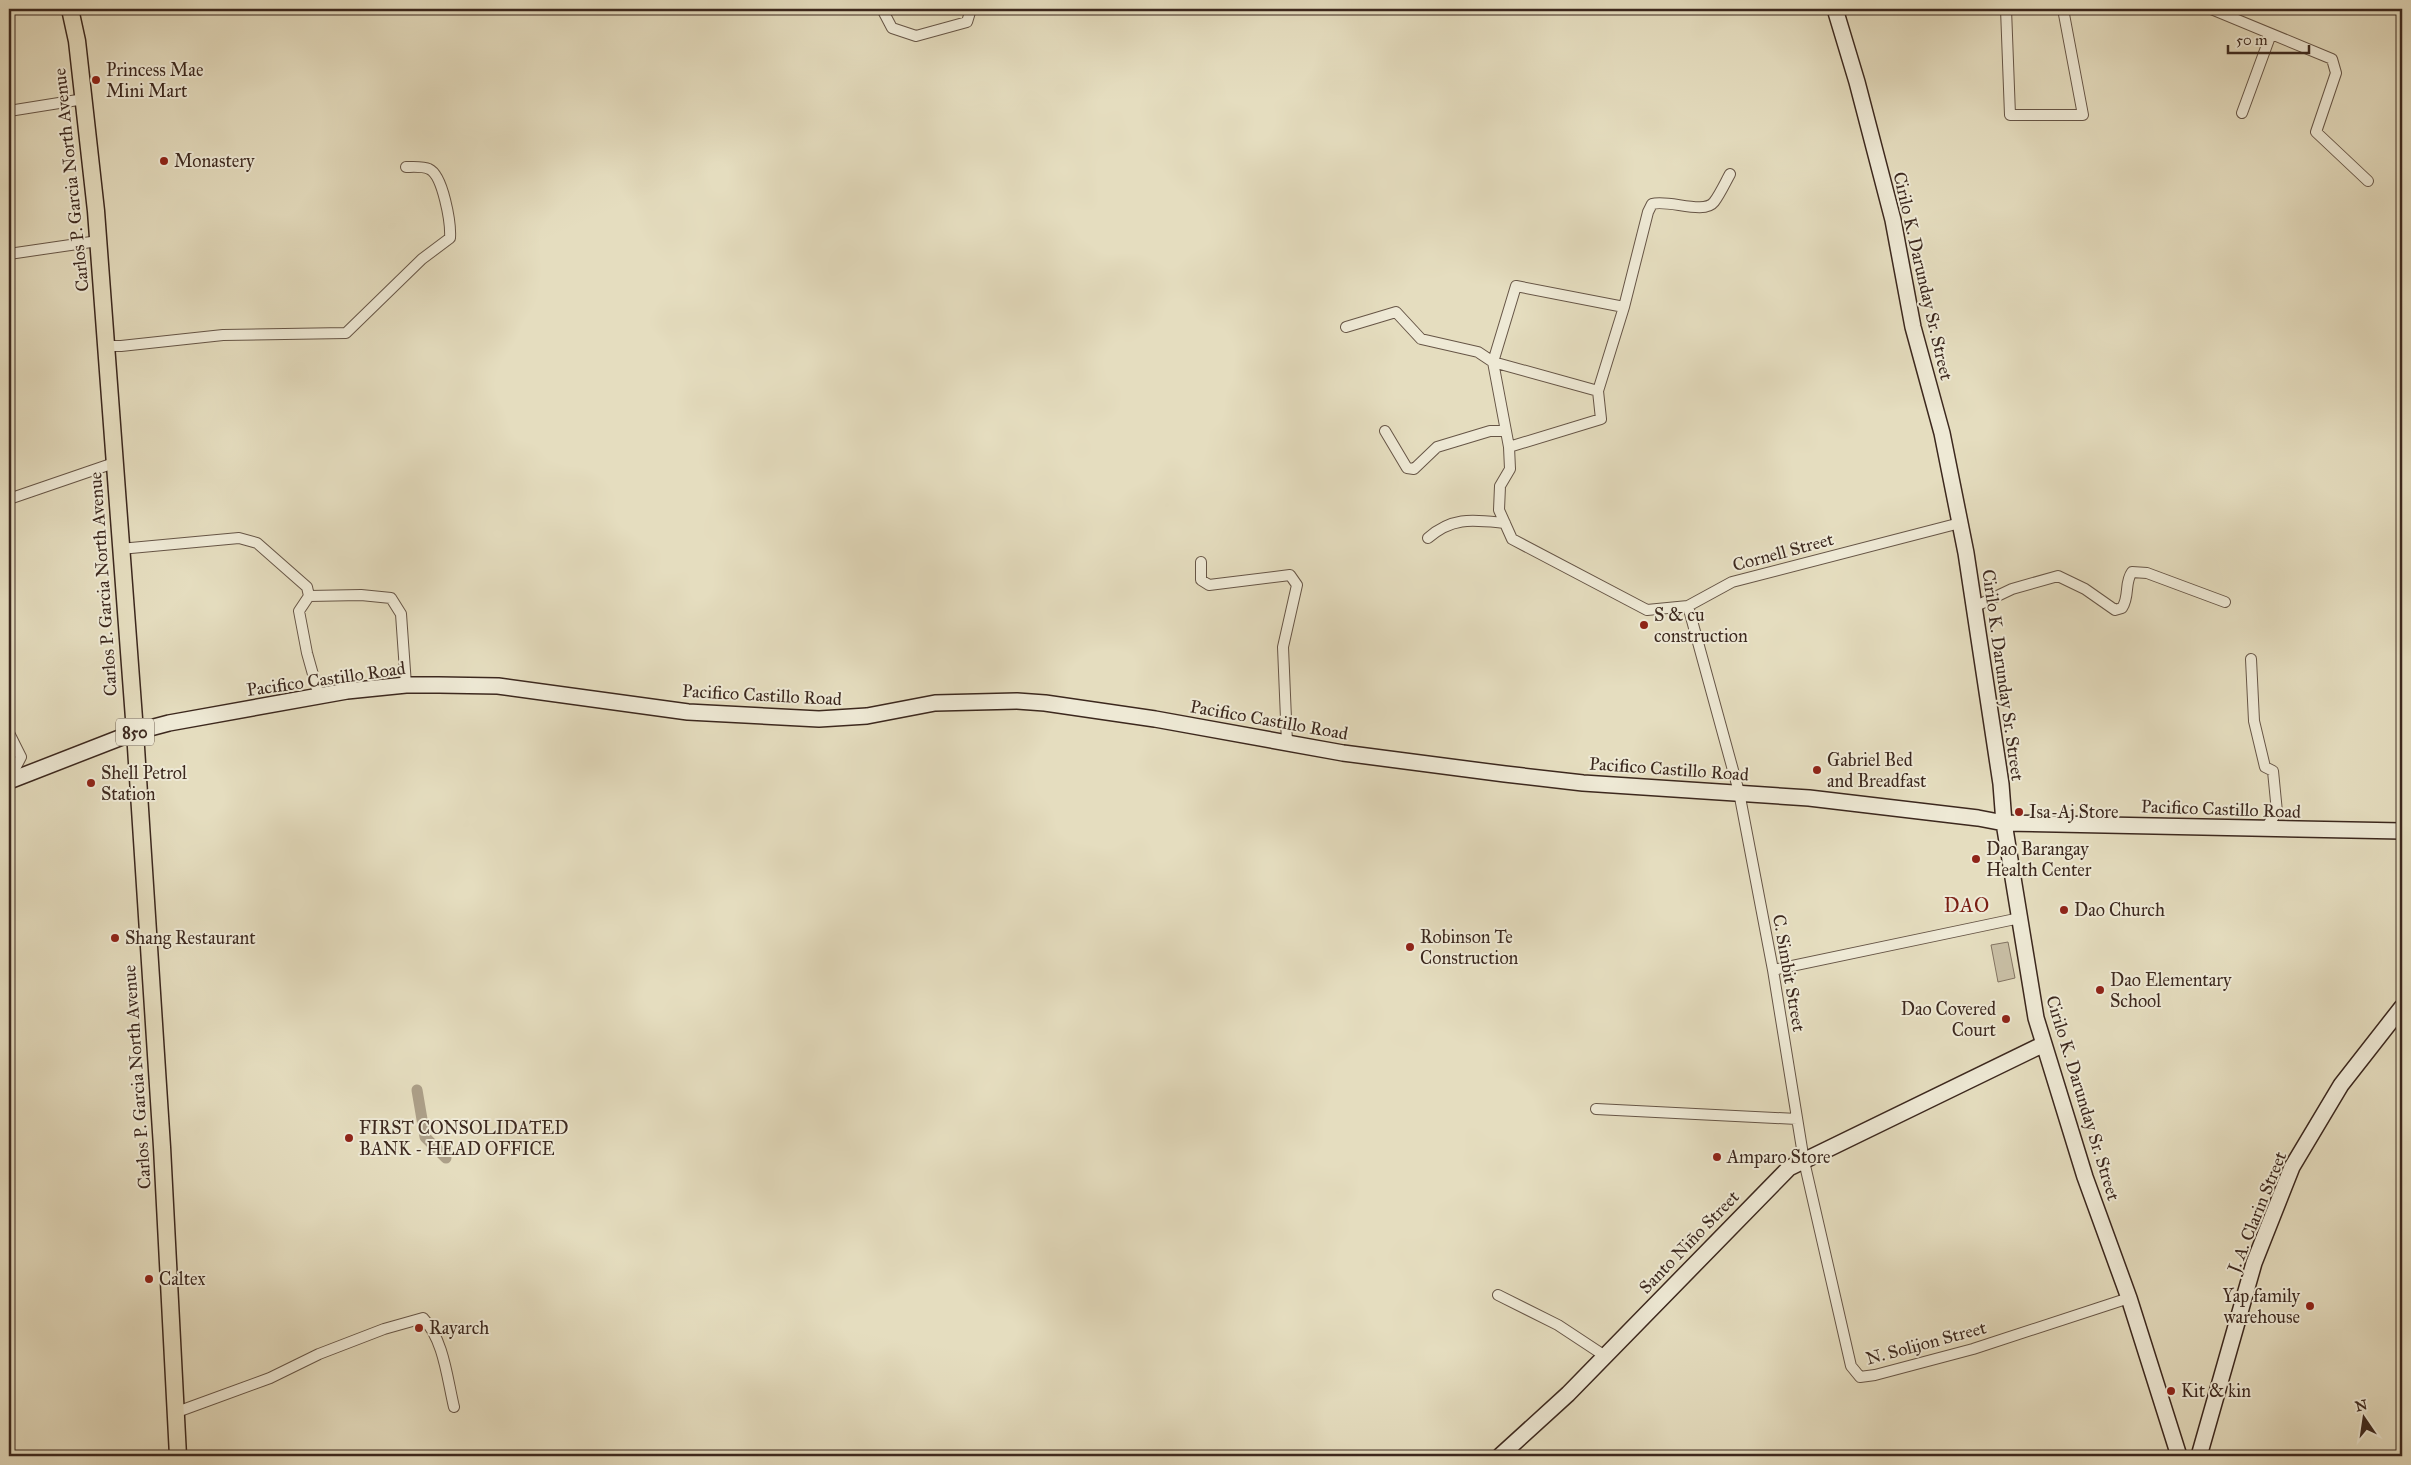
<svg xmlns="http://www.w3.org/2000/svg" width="2411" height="1465" font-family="'IM FELL Great Primer',serif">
<rect width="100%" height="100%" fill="#e5ddbf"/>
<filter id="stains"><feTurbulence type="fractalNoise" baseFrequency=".004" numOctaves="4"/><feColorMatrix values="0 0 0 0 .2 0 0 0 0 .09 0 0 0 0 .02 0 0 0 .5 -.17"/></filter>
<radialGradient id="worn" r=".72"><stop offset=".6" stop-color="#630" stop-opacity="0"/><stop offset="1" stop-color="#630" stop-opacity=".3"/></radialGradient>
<!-- pitch -->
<path fill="#c8bea4" stroke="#827361" d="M2008 942 2015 978 1998 982 1991 945Z"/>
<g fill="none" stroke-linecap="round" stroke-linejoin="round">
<!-- canal -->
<path stroke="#ac9f88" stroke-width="11" d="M417 1090 425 1137 446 1158"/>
<!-- minor casing -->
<g stroke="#665546" stroke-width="12">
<path id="minor" d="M882 9 892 28 916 36 967 22 971 9
M2006 9 2010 115H2083L2063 9
M2211 9 2332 59 2336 73 2316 132 2368 181
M9 111 84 99
M2242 113 2271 34
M9 254 98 241
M1624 307 1516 286 1493 362 1598 391 1624 307 1648 212 1652 204C1668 199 1704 215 1714 202 1720 194 1725 183 1730 174
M1346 327 1396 312 1421 339 1478 352 1493 362 1509 447 1510 469 1500 486 1499 510 1512 539 1647 610 1688 606 1732 582 1960 523
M106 346H121L223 335 346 333 422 259 450 238C451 223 443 175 429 169 423 166 412 167 406 167
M1385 431 1407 468 1414 469 1437 447 1490 431H1504
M1509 447 1601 419 1598 391
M9 499 114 463
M1428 538C1453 516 1474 520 1505 523
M120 549 239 538 257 543 307 587 309 596
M1201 562V580L1209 585 1290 575 1297 585 1283 647 1287 743
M1688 606 1739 792 1773 970 1804 1161 1851 1366 1860 1377 1875 1375 1973 1349 2129 1298
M1974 607 2012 589 2058 576 2085 589 2115 610 2122 608C2130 596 2124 583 2132 572L2147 573 2225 602
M2251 659 2254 721 2265 767 2273 771 2277 812 2265 829
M319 696 307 653 299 611 309 596 361 595 391 598 401 614 406 685
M9 733 21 757 9 780
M1773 970 2020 918
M1596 1109 1797 1119
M1498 1295 1558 1325 1605 1356
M177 1412 270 1378 319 1354 384 1329 423 1318C444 1340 447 1378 454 1407"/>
</g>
<!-- secondary casing -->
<g stroke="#3c281e" stroke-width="18">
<path id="secondary" d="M1835 9 1857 82 1893 220 1913 327 1942 433 1966 553 2001 784 2004 823 2036 1018 2085 1177 2129 1298 2179 1456
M9 781 135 732 169 723 347 691 406 685H439L498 686 688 712 819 719 867 716 935 703 1017 701 1045 703 1155 719 1343 753 1505 774 1583 783 1809 798 1978 818 2004 823 2402 831
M1500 1456 1568 1394 1789 1168 2044 1044
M2199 1456 2254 1263 2292 1167 2341 1085 2402 1007"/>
</g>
<!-- primary casing -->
<g stroke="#3c281e" stroke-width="19">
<path id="primary" d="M70 9 77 41 96 211 135 732 162 1147 178 1456"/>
</g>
<!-- minor -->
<use href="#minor" stroke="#eee9d5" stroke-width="10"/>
<!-- secondary -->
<use href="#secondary" stroke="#eee9d5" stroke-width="15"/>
<!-- primary -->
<use href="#primary" stroke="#e5ddbf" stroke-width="16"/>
</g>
<!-- markers -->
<g fill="#8f2418" stroke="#eee9d5" stroke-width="2">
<circle cx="96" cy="80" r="5"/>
<circle cx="164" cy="161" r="5"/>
<circle cx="1644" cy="625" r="5"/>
<circle cx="1817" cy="770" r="5"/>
<circle cx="91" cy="783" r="5"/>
<circle cx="2019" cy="812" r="5"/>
<circle cx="1976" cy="859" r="5"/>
<circle cx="2064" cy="910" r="5"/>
<circle cx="115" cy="938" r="5"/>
<circle cx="1410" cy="947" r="5"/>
<circle cx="2100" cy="990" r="5"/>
<circle cx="2006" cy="1019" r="5"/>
<circle cx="349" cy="1138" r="5"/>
<circle cx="1717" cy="1157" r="5"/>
<circle cx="149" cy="1279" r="5"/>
<circle cx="2310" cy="1306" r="5"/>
<circle cx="419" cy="1328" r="5"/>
<circle cx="2171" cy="1391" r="5"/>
</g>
<g text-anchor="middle" stroke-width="4" stroke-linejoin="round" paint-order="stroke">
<!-- shield labels -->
<rect fill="#eee9d5" stroke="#716255" stroke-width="1" x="116" y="718.5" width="38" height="27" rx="4"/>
<g font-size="16" font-weight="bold" fill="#3c281e">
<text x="135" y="738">850</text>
</g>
<!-- poi labels -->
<g font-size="18" fill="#3c281e" stroke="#eee9d5" text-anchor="start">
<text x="106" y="76">Princess Mae<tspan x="106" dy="21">Mini Mart</tspan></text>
<text x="174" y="167">Monastery</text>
<text x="1654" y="621">S &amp; cu<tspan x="1654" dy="21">construction</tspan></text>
<text x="1827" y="766">Gabriel Bed<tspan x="1827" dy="21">and Breadfast</tspan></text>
<text x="101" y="779">Shell Petrol<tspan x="101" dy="21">Station</tspan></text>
<text x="2029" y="818">Isa-Aj Store</text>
<text x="1986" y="855">Dao Barangay<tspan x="1986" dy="21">Health Center</tspan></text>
<text x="2074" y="916">Dao Church</text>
<text x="1420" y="943">Robinson Te<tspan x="1420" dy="21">Construction</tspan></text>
<text x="125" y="944">Shang Restaurant</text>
<text x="2110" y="986">Dao Elementary<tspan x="2110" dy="21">School</tspan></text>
<text x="1996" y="1015" text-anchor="end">Dao Covered<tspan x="1996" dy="21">Court</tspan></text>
<text x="359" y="1134">FIRST CONSOLIDATED<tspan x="359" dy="21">BANK - HEAD OFFICE</tspan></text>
<text x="1727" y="1163">Amparo Store</text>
<text x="159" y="1285">Caltex</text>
<text x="2300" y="1302" text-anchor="end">Yap family<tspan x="2300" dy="21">warehouse</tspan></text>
<text x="429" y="1334">Rayarch</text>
<text x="2181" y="1397">Kit &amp; kin</text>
</g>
<!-- street labels -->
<g font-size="18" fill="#3c281e" stroke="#eee9d5">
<text transform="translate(71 180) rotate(-96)" y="6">Carlos P. Garcia North Avenue</text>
<text transform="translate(1923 276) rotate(77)" y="6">Cirilo K. Darunday Sr. Street</text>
<text transform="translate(1783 552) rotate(-15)" y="6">Cornell Street</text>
<text transform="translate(103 584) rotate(-94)" y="6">Carlos P. Garcia North Avenue</text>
<text transform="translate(2003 675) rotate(82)" y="6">Cirilo K. Darunday Sr. Street</text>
<text transform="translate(326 679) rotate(-8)" y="6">Pacifico Castillo Road</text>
<text transform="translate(762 695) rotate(3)" y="6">Pacifico Castillo Road</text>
<text transform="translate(1269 720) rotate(10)" y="6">Pacifico Castillo Road</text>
<text transform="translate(1669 769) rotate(4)" y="6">Pacifico Castillo Road</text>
<text transform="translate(2221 809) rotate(2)" y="6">Pacifico Castillo Road</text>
<text transform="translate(1789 973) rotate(80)" y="6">C. Simbit Street</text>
<text transform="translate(137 1077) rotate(-94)" y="6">Carlos P. Garcia North Avenue</text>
<text transform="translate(2083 1098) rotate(73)" y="6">Cirilo K. Darunday Sr. Street</text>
<text transform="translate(2257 1212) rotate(-68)" y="6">J. A. Clarin Street</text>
<text transform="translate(1689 1242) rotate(-46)" y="6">Santo Niño Street</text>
<text transform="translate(1926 1343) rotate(-15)" y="6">N. Solijon Street</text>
</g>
<!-- quarter labels -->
<g font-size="20" letter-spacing="1" fill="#7a1f14" stroke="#eee9d5">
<text x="1967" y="912">DAO</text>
</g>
</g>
<!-- margin -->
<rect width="2411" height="1465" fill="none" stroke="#e5ddbf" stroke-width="30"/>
<rect x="10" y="10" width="2391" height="1445" fill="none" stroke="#3c281e" stroke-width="2.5"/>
<rect x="15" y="15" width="2381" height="1435" fill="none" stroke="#3c281e"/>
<!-- north arrow -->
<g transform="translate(2364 1418) rotate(347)" stroke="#eee9d5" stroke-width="4" paint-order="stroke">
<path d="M0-4L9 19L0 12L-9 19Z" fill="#3c281e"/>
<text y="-8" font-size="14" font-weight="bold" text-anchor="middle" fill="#3c281e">N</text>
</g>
<!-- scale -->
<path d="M2228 45v8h81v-8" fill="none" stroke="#3c281e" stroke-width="2.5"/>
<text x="2236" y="45" font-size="15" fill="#3c281e" stroke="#eee9d5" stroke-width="4" paint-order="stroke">50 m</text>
<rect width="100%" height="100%" filter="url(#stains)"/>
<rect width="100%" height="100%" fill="url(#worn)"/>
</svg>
